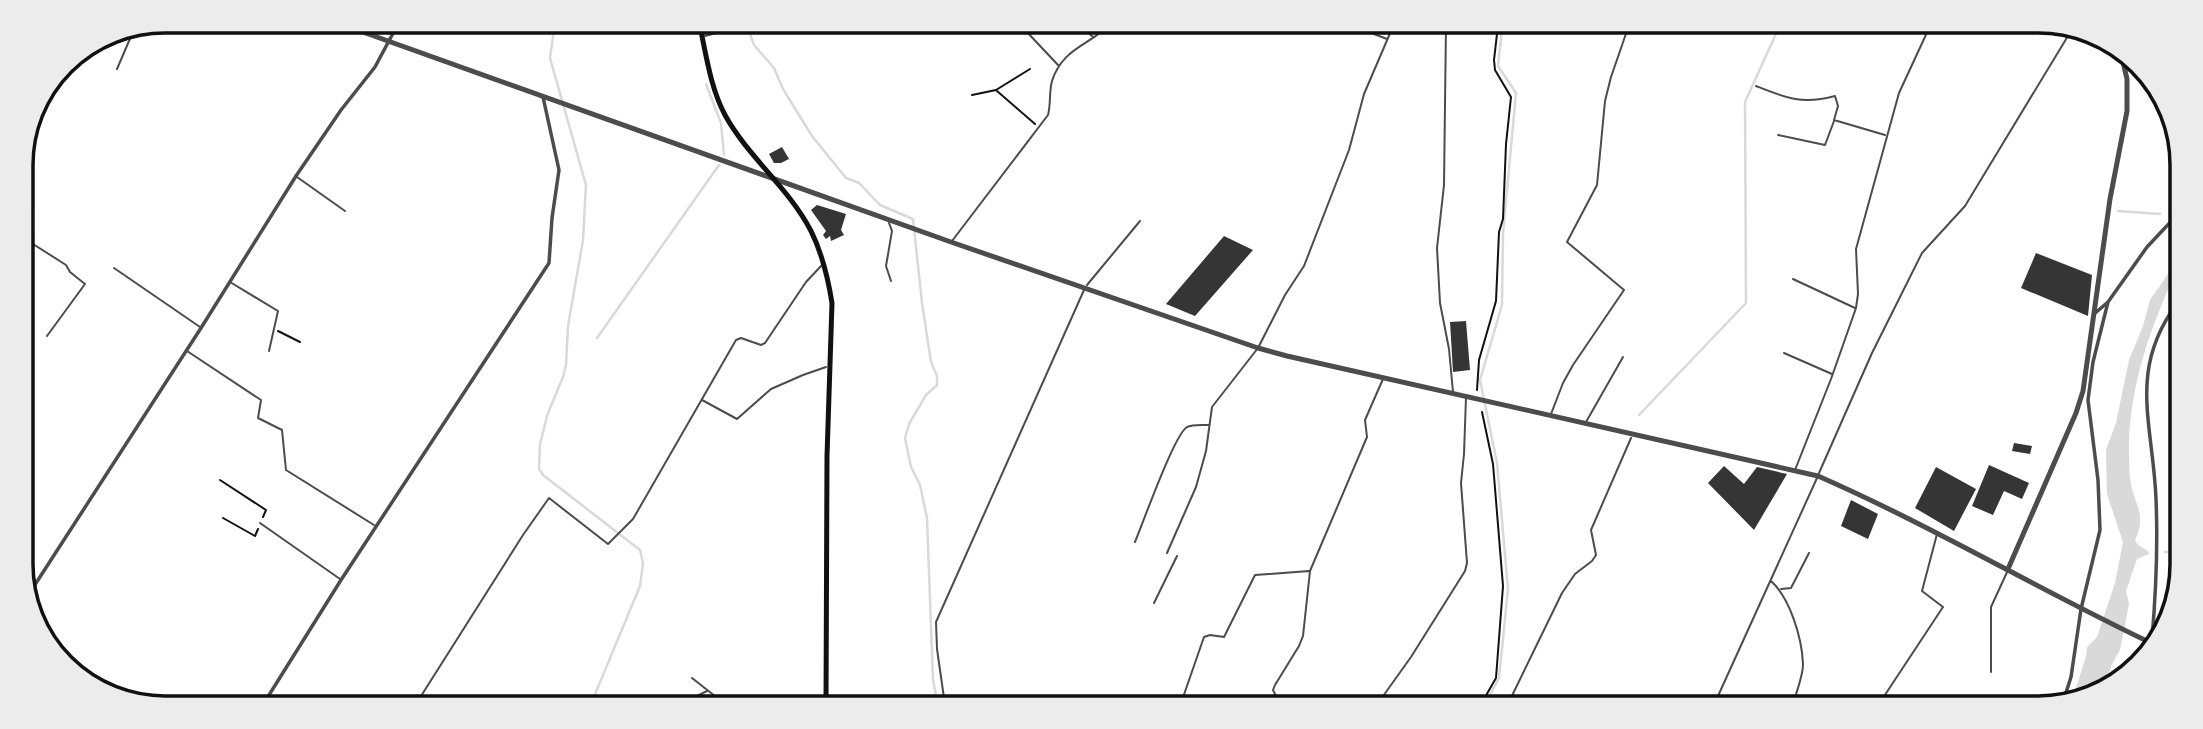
<svg xmlns="http://www.w3.org/2000/svg" width="2203" height="729" font-family="Karla,sans-serif">
<rect width="100%" height="100%" fill="#fff"/>
<!-- water -->
<path fill="#d9d9d9" d="M2179 258V277L2170 285C2148 335 2131 386 2129 441 2129 453 2129 466 2130 478 2133 504 2148 513 2135 540L2138 545 2148 551 2149 554 2137 559 2126 591 2129 604 2120 650 2112 664 2105 686 2073 698 2086 656 2087 647 2097 637 2115 583 2123 542 2107 494 2106 450 2116 423 2129 360 2143 326 2150 300Z"/>
<g fill="none" stroke-linecap="round" stroke-linejoin="round">
<!-- stream -->
<path stroke="#d9d9d9" stroke-width="2.5" d="M555 22 550 58 586 185 583 240 568 326 566 365 563 377 548 413 540 444 539 469 543 475 640 550 643 563 640 586 591 704
M746 23 754 45 774 68 783 89 812 136 846 178 859 183 880 205 913 219 922 303 931 362 937 376V385L926 395 909 424 905 438 911 467 920 485 927 518 933 680 938 705
M706 84 721 123 724 155
M2118 211 2160 214
M2169 214 2179 202
M597 338 719 165
M1639 415 1746 303 1745 102 1780 25
M2165 552H2169L2177 540
M1484 706 1499 678 1508 589 1497 463 1480 380 1502 305 1503 234 1516 93 1498 66 1502 29 1498 25"/>
</g>
<!-- building -->
<path fill="#353535" d="M782 147 789 159 781 163H774L769 154Z
M817 205 846 214 841 230 844 235 831 241 830 236 826 239 823 235 826 231 811 210Z
M1224 236 1253 250 1195 316 1166 304Z
M2036 253 2092 275 2088 316 2021 288Z
M1466 321 1470 370 1453 372 1450 322Z
M2014 443 2032 446 2030 454 2012 451Z
M1989 465 2029 483 2022 499 2004 491 1993 515 1972 506Z
M1724 466 1744 484 1757 467 1787 474 1754 530 1708 483Z
M1936 467 1976 489 1954 531 1915 508Z
M1851 500 1878 514 1868 539 1841 526Z"/>
<g fill="none" stroke-linecap="round" stroke-linejoin="round">
<!-- path -->
<path stroke="#111" stroke-width="2" d="M997 91 1035 124
M972 95 996 90 1030 69
M278 331 300 342
M1477 390 1479 360 1496 301 1499 232 1503 219 1506 144 1511 97 1495 70 1494 60 1497 34 1493 25
M220 480 266 510 263 517
M223 518 255 536 258 529
M1480 706 1496 678 1503 586 1493 464 1482 412"/>
<!-- service -->
<path stroke="#4c4c4c" stroke-width="2" d="M1078 23 1093 37
M1348 24 1387 39
M1446 24 1444 185 1437 248 1440 303 1449 349 1453 392
M147 31 148 24
M1026 31 1058 65
M705 36 754 23
M117 69 132 34 121 30
M1756 86C1786 98 1802 105 1835 96L1838 106 1834 120 1885 135
M1778 135 1825 145 1834 121
M297 177 345 211
M889 223 892 231 886 266 891 281
M22 237 66 265 70 272 85 284 47 336
M952 241 1048 115C1051 104 1049 91 1052 81 1063 47 1090 46 1111 23
M114 268 200 327
M1793 279 1855 308
M230 282 278 311 269 351
M1087 285 1140 221
M187 351 261 400 258 418 282 430 286 470 374 525
M1784 353 1832 374
M702 400 737 419 771 389 803 375 826 367
M1551 414 1563 383 1573 365 1624 290 1567 242 1597 185 1605 101 1611 77 1629 25
M1586 422 1623 357
M1795 470 1831 379 1856 308 1858 294 1856 249 1899 93 1930 26
M1819 473 1872 353 1922 253 1965 206 2074 26
M260 523 340 579
M1135 542C1143 523 1174 435 1187 427 1193 424 1202 425 1209 425
M1167 553 1196 487 1206 451 1212 407 1258 348 1285 295 1304 266 1349 150 1364 94 1394 24
M1771 581C1790 598 1802 638 1803 664 1803 675 1798 687 1795 698
M1781 589 1791 588 1809 553
M1154 603 1177 556
M1991 672V607L2008 570
M692 678 725 704
M416 704 523 535 549 498 608 544 633 519 736 340 741 338 761 345 765 343 806 282 822 265
M681 704 707 691
M945 705 937 649 936 622 1084 290
M1180 706 1204 637 1210 635 1224 637 1255 575 1309 571
M1281 706 1273 690 1275 685 1299 646 1303 636 1310 571 1367 437 1365 420 1383 379
M1376 706 1411 657 1465 571 1467 563 1461 483 1464 454 1466 397
M1507 706 1562 593 1575 574 1592 561 1596 555 1591 530 1631 438
M1713 707 1817 478
M1877 707 1943 607 1922 591 1937 534"/>
<!-- minor -->
<path stroke="#4c4c4c" stroke-width="3.5" d="M2094 314 2108 302 2147 247 2179 213
M27 597 201 328 296 176 341 110 375 67 399 22
M2152 639C2156 592 2158 546 2156 499 2153 423 2127 370 2178 302
M2063 702 2071 677 2081 609 2100 530 2098 480 2088 400 2093 362 2108 302
M264 703 341 580 549 263 552 218 559 170 543 97"/>
<!-- tertiary -->
<path stroke="#4c4c4c" stroke-width="5" d="M332 21 951 242 1258 348 1287 356 1818 476C1932 526 2038 589 2149 642
M2008 569 2076 413 2083 391 2110 199 2127 111V79L2121 54"/>
<!-- secondary -->
<path stroke="#111" stroke-width="5" d="M699 22C706 53 710 87 725 115 748 157 789 188 811 231 822 253 828 278 832 303L827 456 826 705"/>
</g>
<!-- crop -->
<path d="M0 0H2203V729H0ZM165 33H2038A132 132 0 0 1 2170 165V564A132 132 0 0 1 2038 696H165A132 132 0 0 1 33 564V165A132 132 0 0 1 165 33Z" fill="#ececec" fill-rule="evenodd"/>
<path fill="none" stroke="#111" stroke-width="3.5" d="M165 33H2038A132 132 0 0 1 2170 165V564A132 132 0 0 1 2038 696H165A132 132 0 0 1 33 564V165A132 132 0 0 1 165 33Z"/>
</svg>
